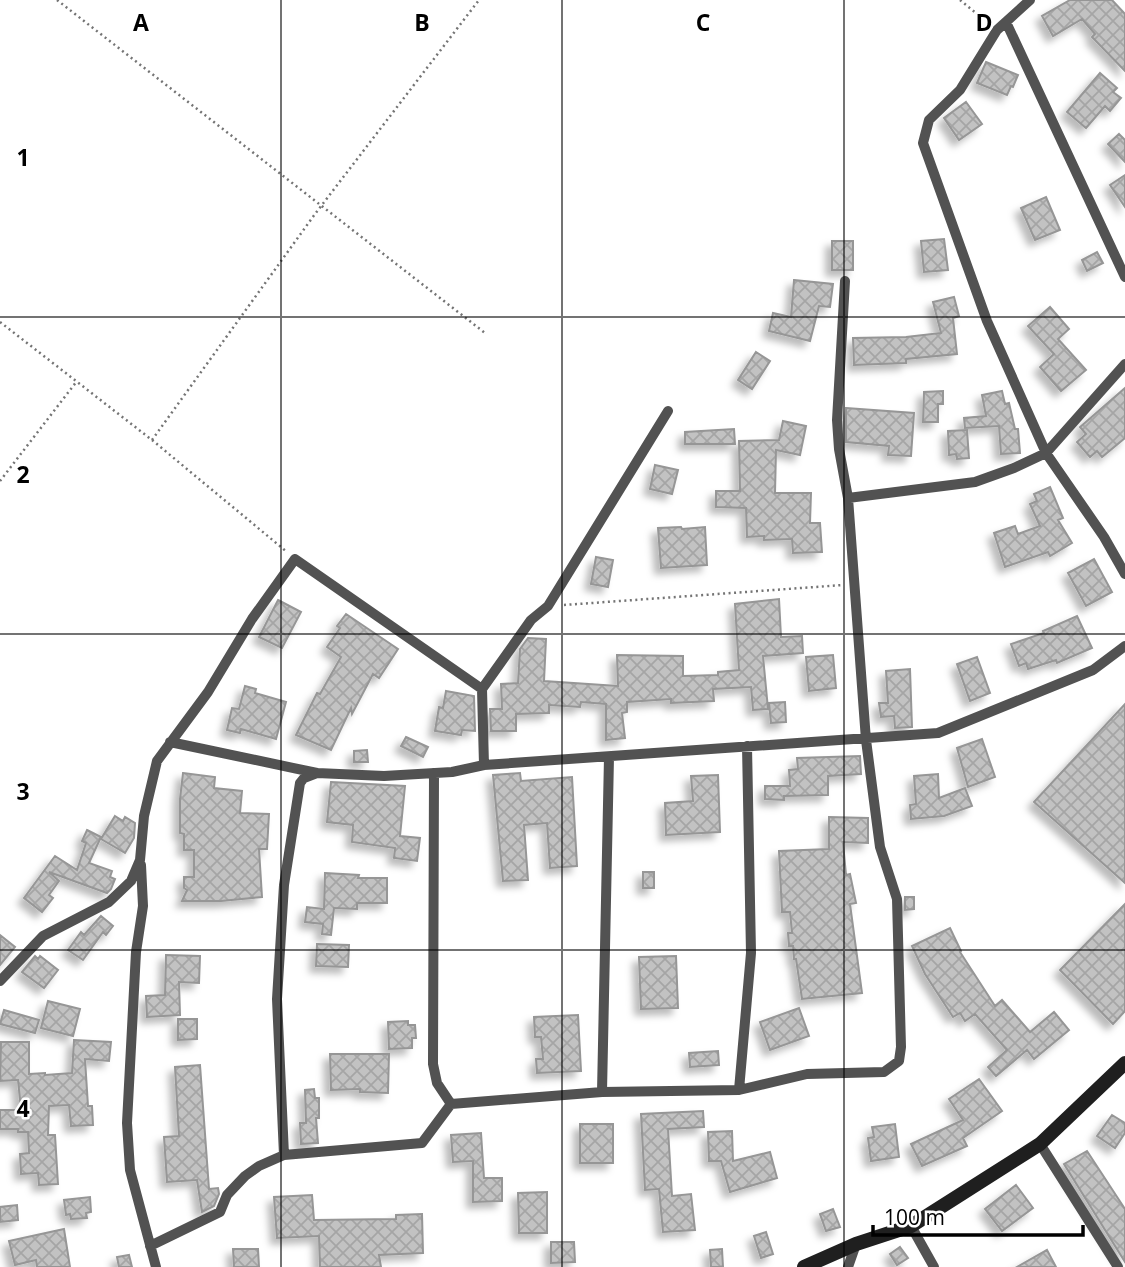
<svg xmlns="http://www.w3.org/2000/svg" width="1125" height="1267" font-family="'Open Sans',sans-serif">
<defs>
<pattern id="building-cross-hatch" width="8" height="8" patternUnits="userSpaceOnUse" patternTransform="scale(1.75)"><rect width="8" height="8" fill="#c2c2c2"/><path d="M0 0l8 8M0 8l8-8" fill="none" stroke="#a5a5a5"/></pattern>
<filter id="shadow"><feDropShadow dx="-6" dy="6" stdDeviation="3.5" flood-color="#0004"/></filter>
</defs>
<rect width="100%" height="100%" fill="#fff"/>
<!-- building -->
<path fill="url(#building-cross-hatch)" stroke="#969696" stroke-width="2" filter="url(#shadow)" d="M1070 0H1112L1125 14V71L1092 37 1095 34 1082 19 1053 36 1042 16Z
M986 62 1018 75 1013 87 1011 86 1007 95 977 83Z
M1100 73 1117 88 1113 92 1121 98 1110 111 1105 106 1086 128 1067 112Z
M966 102 982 124 959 140 944 118Z
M1119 134 1125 140V162L1108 144Z
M1125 175V207L1110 185Z
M1046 197 1060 230 1035 240 1021 208Z
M944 239 948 270 924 272 921 241Z
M832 241H853V270H832Z
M1097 252 1103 263 1087 271 1082 260Z
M794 280 833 284 830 307 819 306 810 341 769 331 773 313 791 317Z
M954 297 959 316 953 318 957 354 906 359V363L854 365 853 338 906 337 941 333 933 302Z
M1050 307 1069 329 1058 339 1086 370 1061 391 1040 367 1054 354 1028 326Z
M756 352 770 361 752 389 738 380Z
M1125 388V438L1102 457 1097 451 1090 457 1077 442 1086 434 1080 427Z
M943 391V404H938V422H923L924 392Z
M1002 391 1005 404 1009 403 1015 429H1018L1020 453 1001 454 999 426 965 428 964 418 986 416 982 395Z
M846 408 914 413 911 456 888 455 889 446 846 442Z
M783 421 806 426 800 455 776 450 775 493H811L810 523H820L822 552 793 553 792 539 764 540V536L747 537 746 508 716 507V491H740L739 441 779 440Z
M734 429 735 444H685V432Z
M967 430 969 458 957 459 956 454 949 455 948 431Z
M655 465 678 470 672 494 650 489Z
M1050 487 1063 518 1058 520 1072 543 1050 556 1048 552 1005 567 994 533 1015 526 1018 534 1040 526 1030 504 1037 501 1034 494Z
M681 527 682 529 705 527 707 565 661 568 658 528Z
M596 557 613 560 608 587 591 584Z
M1094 559 1112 592 1086 606 1068 573Z
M779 599 781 637 802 636 803 653 763 656 768 709 753 710 751 687 713 689 714 701 671 703V699L627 702V712L622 713 625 738 606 740V704L581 702 580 707 549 705V713L516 714V731H491L490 709H502L501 684 518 683 520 649 528 638 546 639 544 681 618 686 617 655 683 656V676L718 675V672L739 670 735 604Z
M278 600 301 612 282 648 259 637Z
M346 614 398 649 379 678 373 674 352 714 351 708 331 750 296 735 317 693 320 694 341 657 327 647 340 628 337 626Z
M1077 616 1092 648 1057 663 1056 660 1028 669 1026 663 1019 666 1011 644 1044 633 1043 631Z
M833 655 836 688 809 691 806 657Z
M977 657 990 693 970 701 957 664Z
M910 669 912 727 895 728 894 716 881 717 879 703H888L886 671Z
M245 686 256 689 255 693 286 702 276 739 241 729 240 733 227 730 232 708 239 709Z
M446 691 474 696 475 731 462 730 461 735 435 731 439 707 443 708Z
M785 702 786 722 771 723 769 703Z
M1125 704V883L1034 802Z
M406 737 428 747 423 757 401 746Z
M982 739 995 777 968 787 957 748Z
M367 750 368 762H354V751Z
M860 756 861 774 828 776V795L784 796V800L765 799V786H790L789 770 798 769 797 758Z
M183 773 215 777 214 788 242 791 240 813 269 814 267 849H259L262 897 221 901H182L187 890 184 888V877H194V850H184V834L180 833V799Z
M520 773 521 781 572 777 577 866 550 868 547 823 524 825 528 880 503 881 493 775Z
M938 774 939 798 965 788 972 806 944 816 911 819 910 805 916 804 914 776Z
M718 775 720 832 666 835 665 803 693 801 691 776Z
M331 782 405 786 400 836 420 838 417 861 394 858 395 848 352 842 353 825 327 822Z
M115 816 123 821 125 817 135 823 134 838 125 853 101 839Z
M829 817 868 818V843L843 842 846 875 850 874 856 903 850 904 862 993 802 999 796 959H794L793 946H789L788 933H792L790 912H782L779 851 829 849Z
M87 830 101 837 89 863 112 871 110 877 115 879 111 889 107 893 49 872 59 881 49 895 53 898 42 912 24 898 55 856 77 870 86 843 82 841Z
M643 872H654V888H643Z
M325 873 359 875 358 878H387V903H357V909L334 908 331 935 322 934 323 924 305 922 307 907 324 909Z
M905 897H914V909L905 910Z
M1125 904V1011L1113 1024 1060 970Z
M101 916 113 926 106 935 103 932 83 960 68 950 81 932 84 935Z
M950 928 961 951 960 952 995 1006 1002 1000 1030 1032 1054 1012 1069 1030 1034 1059 1027 1050 996 1076 988 1067 1007 1050 975 1014 965 1021 960 1013 953 1017 925 974 912 946Z
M0 935 15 947 0 965Z
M317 944 349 945 348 967 316 966Z
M166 955 200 956 199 983 179 982 180 1015 147 1017 146 996 165 995Z
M35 956 38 959 40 956 58 970 44 988 22 972Z
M676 956 678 1008 641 1009 639 957Z
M48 1001 80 1009 73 1036 41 1028Z
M799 1008 809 1036 770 1050 760 1022Z
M4 1010 39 1020 35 1033 0 1024Z
M578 1015 581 1071 537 1073 536 1059H543L541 1037H535L534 1017Z
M178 1019H197V1039L178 1040Z
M408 1021V1025H415L416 1038H412V1048L389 1049 388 1022Z
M74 1040 111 1042 109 1061 85 1059 88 1106H92L93 1125 71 1126 69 1105 49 1106 48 1135H55L58 1184 39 1185 38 1173 21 1174 20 1154 29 1153 28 1132H18V1129H0V1110H21L18 1080 0 1081 1 1042H29V1074L45 1073V1075L72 1073Z
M718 1051 719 1065 690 1067 689 1053Z
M330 1054H389L388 1093 360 1092V1089L331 1090Z
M200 1065 209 1189 218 1188 219 1194 214 1206 202 1212 197 1180 167 1182 164 1137 179 1136 175 1067Z
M979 1079 1002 1111 963 1138 967 1146 922 1166 911 1144 963 1120 949 1099Z
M314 1089 315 1098H319V1118H316L318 1143 301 1144 300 1123H306L305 1090Z
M703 1111 704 1127 668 1129 672 1196 691 1194 695 1230 663 1232 659 1189 645 1190 641 1114Z
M1112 1115 1125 1123V1133L1115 1148 1097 1136Z
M580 1124H613V1163H580Z
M895 1124 899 1157 871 1161 868 1138 874 1137 872 1127Z
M732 1131 733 1161 770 1152 777 1178 730 1192 721 1161H709L708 1132Z
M481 1133 484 1178H502V1201L473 1202V1161L453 1162 451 1135Z
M1087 1151 1125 1209V1262L1064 1164Z
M1016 1185 1033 1208 1002 1231 985 1209Z
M547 1192V1233H519L518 1193Z
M312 1195 314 1220 396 1219V1215L422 1214 423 1253 379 1255 381 1267H320L319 1236 277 1238 274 1197Z
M90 1197 91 1212 86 1213 87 1218 71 1219 70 1214 66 1215 64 1200Z
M17 1205 18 1220 0 1222V1207Z
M833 1209 840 1227 826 1231 820 1214Z
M64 1229 70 1267H37L36 1260 15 1265 9 1241Z
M766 1232 773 1254 761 1258 754 1236Z
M551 1242H574L575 1262 551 1263Z
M900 1247 908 1258 897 1265 890 1254Z
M233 1249H258L259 1267H234Z
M722 1249 723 1267H711L710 1250Z
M1047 1250 1056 1267H1017Z
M129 1255 132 1267H119L117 1257Z"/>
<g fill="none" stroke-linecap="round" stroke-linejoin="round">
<!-- path -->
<path stroke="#747474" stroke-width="2.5" stroke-dasharray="2 3.5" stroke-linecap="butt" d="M57 0 485 333
M960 0 987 22
M0 322 152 440 287 552
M152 440 315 214 479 0
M0 481 77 381
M564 605 843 585"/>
<!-- street -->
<path stroke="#525252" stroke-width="10" d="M1030 0 997 30 960 90 929 120 923 143 987 321 1046 453 1104 537 1125 574
M1006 22 1125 277
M848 498 975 482 1014 468 1046 453 1125 364
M482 689 531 620 548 606 668 411
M170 742 317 773
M434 773 433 1064 437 1083 451 1104 602 1092 739 1090 807 1074 884 1072 899 1061 901 1047 897 899 880 847 866 740 848 498 839 449 837 420 845 281
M141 865 143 906 136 952 127 1123 130 1170 156 1267
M0 981 43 936 109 902 131 881 140 860 144 816 157 761 208 692 252 619 295 559 482 689 484 765
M739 1090 751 953 747 746
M602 1092 609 757
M1040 1144 1118 1267
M284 1155 277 999 284 885 300 783 304 778 317 773 384 776 452 772 484 765 938 733 1093 670 1125 646
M911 1226 934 1267
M150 1246 220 1212 227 1195 245 1176 259 1166 284 1155 422 1143 451 1104
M848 1267 856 1244"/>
<!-- secondary -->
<path stroke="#1f1f1f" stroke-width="14" d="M804 1267 856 1244 911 1226 1040 1144 1125 1063"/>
</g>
<!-- grid -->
<path fill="none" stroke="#000" stroke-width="2" stroke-opacity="0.55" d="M281 0V1267M562 0V1267M844 0V1267M0 317H1125M0 634H1125M0 950H1125"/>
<g font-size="23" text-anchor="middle" font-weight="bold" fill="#000" stroke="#fff" stroke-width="5" stroke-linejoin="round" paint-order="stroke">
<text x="141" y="31">A</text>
<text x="422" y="31">B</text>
<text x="703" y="31">C</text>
<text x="984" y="31">D</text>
<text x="23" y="166">1</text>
<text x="23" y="483">2</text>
<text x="23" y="800">3</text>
<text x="23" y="1117">4</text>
</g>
<!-- scale -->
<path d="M873 1225v10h210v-10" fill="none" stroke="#000000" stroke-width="3.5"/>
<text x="884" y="1225" font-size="21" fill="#000000" stroke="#ffffff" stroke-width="5" paint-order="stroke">100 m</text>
</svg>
